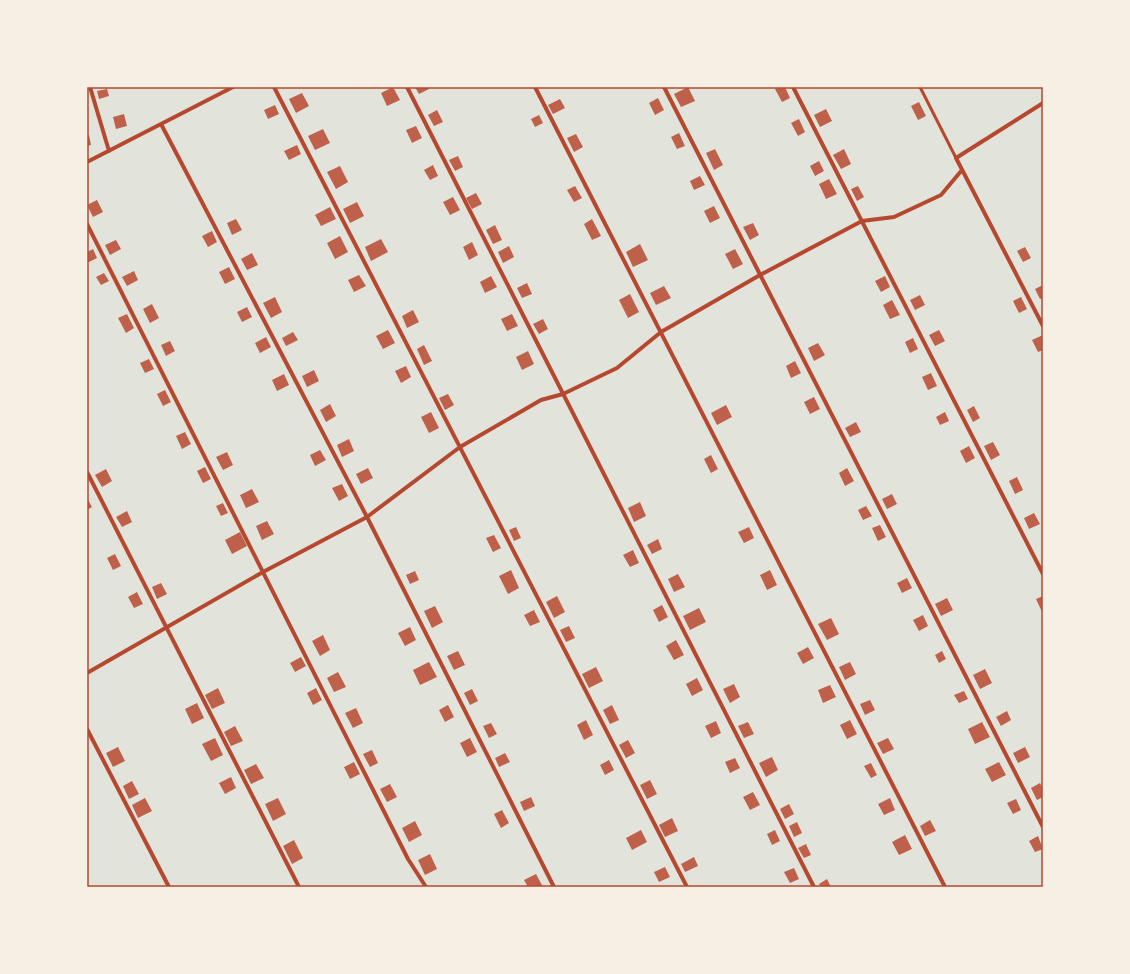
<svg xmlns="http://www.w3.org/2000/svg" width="1130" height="974" font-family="'IBM Plex Serif',serif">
<rect width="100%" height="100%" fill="#f6efe4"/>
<!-- green -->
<path fill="#e2e4dc" d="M87 87H1043V887H87Z"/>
<!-- building -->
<path fill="#bf614a" d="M393 87 400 100 387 106 381 93Z
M415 87H428L429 89 419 94Z
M688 87 695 101 681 107 674 94Z
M779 87H785L790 98 782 102 775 89Z
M107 89 109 96 99 99 97 91Z
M302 93 309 106 296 113 289 99Z
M658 98 664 110 655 115 649 103Z
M560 99 565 108 553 114 548 105Z
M919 102 926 116 918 120 911 106Z
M275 105 279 114 268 119 264 110Z
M826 109 832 121 820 127 814 115Z
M437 110 443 122 434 126 428 115Z
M124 114 127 126 116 129 113 117Z
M539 115 543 123 535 127 531 119Z
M799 119 805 132 798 136 791 123Z
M416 126 422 138 412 143 406 130Z
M323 129 330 143 315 150 308 136Z
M679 133 685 146 677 149 671 137Z
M576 134 583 147 574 152 567 138Z
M89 135 91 145 87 146V136Z
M297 145 301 154 289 160 284 151Z
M715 149 723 165 714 170 706 153Z
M844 149 851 164 841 169 833 155Z
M458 156 463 167 455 171 449 160Z
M819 161 824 171 815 176 810 166Z
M433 165 438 176 430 180 424 170Z
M340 166 348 182 336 189 327 172Z
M700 176 705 185 694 190 690 181Z
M829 179 837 194 826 199 819 184Z
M575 186 582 198 574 202 567 190Z
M858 186 864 197 857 201 851 189Z
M476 193 482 204 472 209 466 198Z
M453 197 460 210 450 215 443 202Z
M97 200 103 212 93 217 87 205Z
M357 202 364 216 350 223 343 209Z
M714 206 720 218 710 223 704 211Z
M330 207 336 219 321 226 315 215Z
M236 219 242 230 232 235 227 223Z
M592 219 601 236 592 240 584 224Z
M753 223 759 235 750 240 743 227Z
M495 225 502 240 493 244 486 230Z
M212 231 217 242 208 247 202 236Z
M340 236 348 252 335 259 327 243Z
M381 239 388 252 371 261 365 247Z
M116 240 121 249 110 255 105 245Z
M472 242 478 255 469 260 463 247Z
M640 244 648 260 633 267 626 252Z
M509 246 514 257 503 263 498 252Z
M1025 247 1031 258 1023 262 1017 251Z
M93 249 97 258 87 263V252Z
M735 249 743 264 733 269 725 254Z
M252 253 258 265 247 270 241 259Z
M229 267 235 279 225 284 219 272Z
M134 271 138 280 127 286 122 277Z
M104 273 109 281 101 285 96 277Z
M359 275 366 286 354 292 348 280Z
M491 276 497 287 485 293 480 282Z
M885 276 890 287 881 292 875 281Z
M527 283 532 294 522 298 517 288Z
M1043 285V298L1040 299 1035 289Z
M664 286 671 298 656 305 650 293Z
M630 294 639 312 628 318 619 300Z
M920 295 925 305 915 310 910 300Z
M275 297 282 312 271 318 263 303Z
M1021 297 1027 309 1019 313 1013 301Z
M892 300 900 315 890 319 883 305Z
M152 304 159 318 150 323 143 309Z
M247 307 252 317 242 322 237 312Z
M413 310 419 322 407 328 402 316Z
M127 314 134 328 126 333 118 318Z
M512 314 518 326 507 331 501 319Z
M543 319 548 329 539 334 533 324Z
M388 330 395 343 383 349 376 336Z
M939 330 945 341 935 346 929 335Z
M293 332 298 340 286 346 282 338Z
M1043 335V350L1038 352 1032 340Z
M266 337 271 347 260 353 255 343Z
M913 338 918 349 910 353 905 342Z
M170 341 175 351 166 356 161 345Z
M818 343 825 355 814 361 808 348Z
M424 345 432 361 424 365 417 349Z
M528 351 534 364 522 370 516 357Z
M149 359 154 369 145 373 140 363Z
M795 361 801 373 791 378 786 366Z
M406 366 411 377 401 383 395 371Z
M314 370 319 381 307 387 302 376Z
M931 373 937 386 928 390 922 377Z
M284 374 289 385 277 391 272 380Z
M165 390 171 402 163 406 157 394Z
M448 394 454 405 445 410 439 398Z
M814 397 820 409 810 414 804 402Z
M330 404 336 416 326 422 320 410Z
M726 405 732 417 717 425 711 413Z
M974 406 980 418 973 422 967 410Z
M431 412 439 428 429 433 421 417Z
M945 412 949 421 940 425 936 417Z
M856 422 861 432 850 437 845 428Z
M185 432 191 444 182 449 176 436Z
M349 439 354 451 342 457 337 445Z
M993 442 1000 455 991 460 984 446Z
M969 446 975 458 966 463 960 451Z
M320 450 326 460 315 466 310 455Z
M227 452 233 465 223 470 216 457Z
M711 455 718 469 711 473 704 459Z
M205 467 211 479 203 483 197 471Z
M368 468 373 478 361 484 356 474Z
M847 468 854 481 845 486 839 473Z
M106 469 112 481 102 487 95 475Z
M1017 477 1023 490 1015 494 1009 481Z
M342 484 348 496 339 501 332 488Z
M252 489 259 502 246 508 240 495Z
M892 494 897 504 887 509 882 499Z
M87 498 92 507 87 510Z
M640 502 646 516 634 522 628 508Z
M223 503 228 513 221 516 216 506Z
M866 506 872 516 863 520 858 510Z
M127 511 132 522 122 527 116 517Z
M1034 513 1040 524 1029 529 1024 518Z
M267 521 274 534 262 540 256 526Z
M880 525 886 537 878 541 872 528Z
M516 527 521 538 514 541 509 530Z
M749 527 754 538 744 543 738 532Z
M240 532 247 546 232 554 225 540Z
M494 535 501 548 493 552 486 538Z
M658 539 662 549 652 554 647 545Z
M633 550 639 563 630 567 623 555Z
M115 554 121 566 113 570 107 558Z
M511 570 519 588 508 594 499 576Z
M770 570 777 585 767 590 760 575Z
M415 571 419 580 410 584 406 575Z
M678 574 685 587 674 592 668 579Z
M907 578 912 588 902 593 897 583Z
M161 583 167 594 157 599 152 587Z
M137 592 143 604 134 608 128 597Z
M557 596 565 612 554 618 546 602Z
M1043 596V614L1036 599Z
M947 598 953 610 941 616 935 604Z
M662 605 668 617 659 622 653 610Z
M435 606 443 622 432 628 424 611Z
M699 608 706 622 690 630 683 616Z
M534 610 540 622 530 626 524 615Z
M923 615 928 626 919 631 913 620Z
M831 618 839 634 827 640 818 624Z
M569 626 575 638 566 642 560 630Z
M410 627 416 640 405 646 398 633Z
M323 635 330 650 320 656 312 641Z
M676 640 684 655 674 660 666 646Z
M808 647 814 658 803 664 797 653Z
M458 651 465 665 454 670 447 656Z
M942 651 946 659 939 663 935 655Z
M301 657 306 666 295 672 290 663Z
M429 662 437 677 420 685 413 670Z
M850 662 856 674 845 680 839 667Z
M596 667 603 681 589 688 582 674Z
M985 669 992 683 980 689 973 675Z
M338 672 346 687 334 692 327 678Z
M697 678 703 690 692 696 686 684Z
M734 684 740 697 730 703 723 689Z
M830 685 836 697 823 703 818 690Z
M218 688 225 703 212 709 205 695Z
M316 688 322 700 313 705 307 693Z
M472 689 478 701 470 705 464 693Z
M964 691 968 699 959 703 954 695Z
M870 700 875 710 865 715 860 704Z
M197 703 204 718 192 724 185 709Z
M448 705 454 717 445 722 439 710Z
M612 705 619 720 610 724 603 710Z
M356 708 363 723 353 728 345 713Z
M1007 711 1011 720 1001 726 996 717Z
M586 720 593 735 584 740 577 725Z
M850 720 857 734 847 739 840 725Z
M716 721 721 733 711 738 705 726Z
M748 722 754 734 744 738 738 726Z
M982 722 990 737 975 744 968 729Z
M491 723 497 734 489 738 483 726Z
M235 726 243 741 231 746 224 732Z
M215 738 223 755 211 761 202 744Z
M470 738 477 752 467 757 460 743Z
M888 738 894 749 883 754 877 743Z
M628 740 635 753 626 758 619 745Z
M118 747 125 761 113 767 106 753Z
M1025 747 1030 757 1018 763 1013 753Z
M372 750 378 763 370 767 363 754Z
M505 753 510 762 499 767 495 758Z
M772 757 778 770 766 777 759 763Z
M735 758 740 768 730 773 725 762Z
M609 760 614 770 605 775 600 765Z
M354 762 360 774 350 779 344 767Z
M999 762 1006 775 992 782 985 769Z
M871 763 877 775 871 778 864 766Z
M256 764 264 778 251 784 244 770Z
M231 777 236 788 225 794 219 783Z
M650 780 657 794 647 799 640 785Z
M132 781 139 794 129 799 123 786Z
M1040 783 1043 789V797L1037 800 1031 788Z
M390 784 397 797 387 802 380 789Z
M753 792 760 805 750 810 743 797Z
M531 797 535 806 524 811 520 802Z
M145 798 152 811 138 818 132 805Z
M278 798 286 814 273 821 265 804Z
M890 798 895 810 884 815 878 804Z
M1016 799 1021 810 1013 814 1007 803Z
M789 804 794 814 785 819 780 809Z
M502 810 509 823 501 828 494 814Z
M672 818 678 831 665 837 659 825Z
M930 820 936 831 925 836 920 826Z
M415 821 422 835 409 842 402 828Z
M797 822 802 833 794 837 789 826Z
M641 830 647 842 632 850 626 838Z
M775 830 780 841 772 845 767 834Z
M905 835 912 849 899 855 892 842Z
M1038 836 1043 849 1035 852 1029 841Z
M294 840 303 858 292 864 283 846Z
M806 844 811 855 804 858 798 848Z
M430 854 437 869 425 875 418 860Z
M694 857 698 866 685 872 681 864Z
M665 867 670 877 659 882 654 872Z
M794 868 799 879 790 883 784 872Z
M536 874 543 887H528L524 880Z
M827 879 831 887H821L819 884Z"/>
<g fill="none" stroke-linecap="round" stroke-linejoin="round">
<!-- service -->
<path stroke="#b5482f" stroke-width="3" d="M920 87 956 158"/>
<!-- minor -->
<path stroke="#b5482f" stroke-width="4" d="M90 87 109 151
M274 87 687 887
M407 87 814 887
M535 87 945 887
M664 87 1043 827
M793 87 1043 574
M1043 103 956 158 1043 326
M161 124 367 517 554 887
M87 162 233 87
M87 224 408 859 426 887
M87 472 299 887
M87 673 263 572 367 517 460 447 541 400 563 394 617 368 661 332 760 275 862 221 894 217 941 195 962 170
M87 729 169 887"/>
</g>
<!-- border -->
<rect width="1130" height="974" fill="none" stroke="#f6efe4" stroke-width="176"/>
<rect x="88" y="88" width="954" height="798" fill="none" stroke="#b5482f" stroke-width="1.5"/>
</svg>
